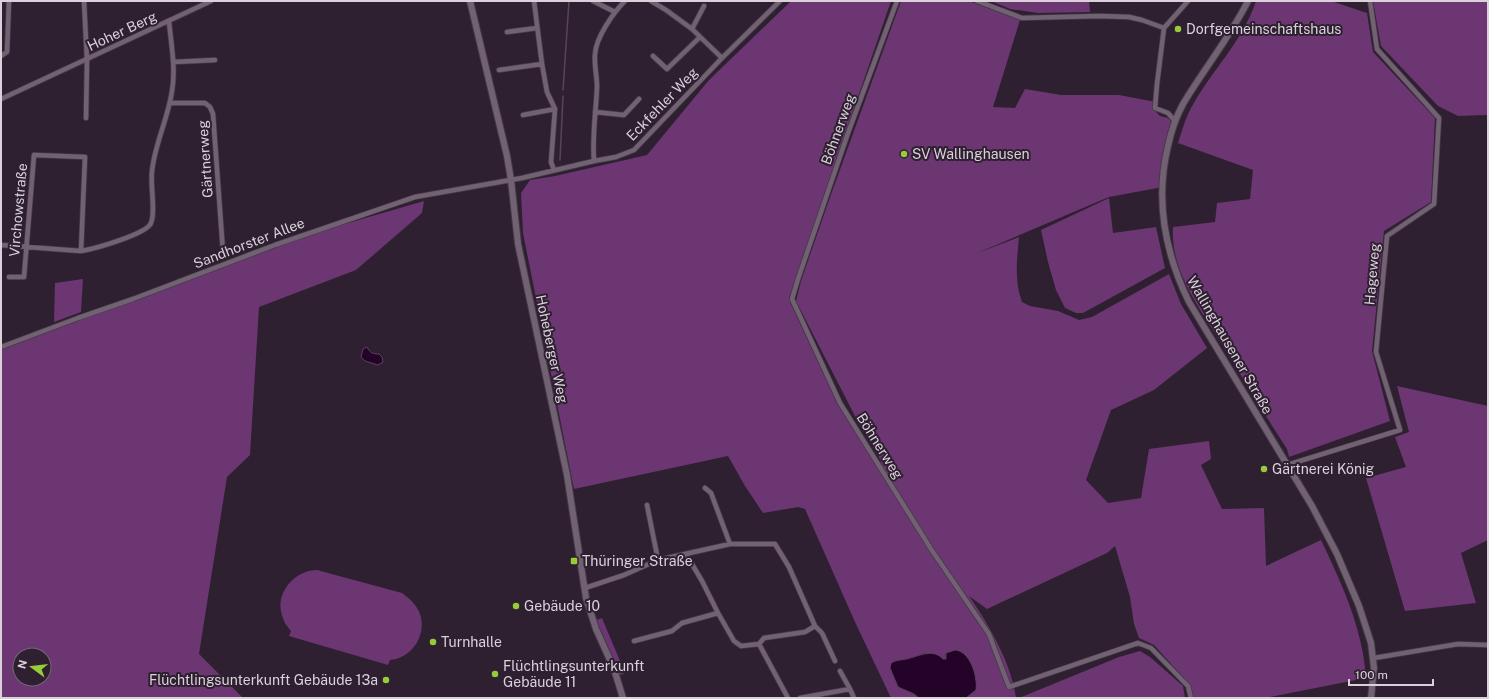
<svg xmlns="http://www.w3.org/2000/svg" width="1489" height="699" font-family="'Public Sans',sans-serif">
<rect width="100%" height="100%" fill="#2e2030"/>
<!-- green -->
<path fill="#6b3672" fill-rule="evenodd" d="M791 1H891L789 298 791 304 838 405 885 479 880 459 858 422 796 301 801 281 829 200 901 1H969L1020 20 993 107 1015 108 1025 89 1061 95H1119L1156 102V112L1160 116 1168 118 1175 125 1163 187 1109 197 975 254 1019 237C1017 260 1014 280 1022 302L1030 306 1058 311 1079 320 1092 317 1169 274 1181 304 1207 348 1154 390 1111 410 1086 480 1108 503 1141 498 1149 449 1209 441 1211 459 1201 465 1222 509 1264 508 1266 566 1321 540C1342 584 1363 629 1366 678L1265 698H1193L1190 685 1154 645 1139 638 1134 624 1130 597 1115 546 1107 553 987 609 969 596C989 625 1011 662 1016 698H966C977 689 974 670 968 659L945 654 946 658 943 659 921 654 918 656 895 661 891 671 898 687 914 694 919 698H891L855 622 805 509 798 507 763 513 745 486 728 456 574 489 523 233 521 193 530 180 555 176 647 155 709 80Z
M991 1H1089L1090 12 1038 13 1010 9Z
M1256 1H1331L1367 13 1373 52 1435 118 1431 202 1384 231 1372 351 1390 421 1289 457 1287 449C1265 415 1244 381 1223 346 1201 310 1170 271 1173 227L1215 222 1217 203 1250 199 1253 170 1178 143C1182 131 1185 119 1191 108 1211 71 1243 41 1256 1Z
M1373 1H1488V115L1458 116 1438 106 1381 46Z
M1109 198 1113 233 1156 227 1165 268 1083 313H1076L1065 308 1056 290 1048 262 1041 230Z
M424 201 422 213 356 270 259 307 250 455 227 477 199 654 243 698H1V346L324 230ZM20 655H44V679H20Z
M83 279 81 312 54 322 55 283Z
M1397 386 1488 406V540L1461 553 1476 603 1405 611 1366 478 1406 467 1395 437 1409 432Z
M317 570 402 593C409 598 417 605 420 614 427 635 412 658 390 660L388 665 289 636 291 631C288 627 284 623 283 618 273 595 294 570 317 570Z
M602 618 625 673 620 675 596 620Z
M1140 651 1150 657 1183 686 1185 698H1019L1119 657Z"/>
<!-- water -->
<path fill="#230428" stroke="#5a425e" d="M367 347C370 353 373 354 379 354L382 357 383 362 378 365 365 361 361 357 363 349Z
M955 650C970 651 978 676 976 690L966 698H919L914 694 898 687 890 668 891 663C896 660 901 660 907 659 919 656 933 648 943 659H946V653Z"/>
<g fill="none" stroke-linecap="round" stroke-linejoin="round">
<!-- stream -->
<path stroke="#5a425e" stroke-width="1.5" d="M563 90 569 1
M560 160 563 96"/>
<!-- minor casing -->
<g stroke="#453a46" stroke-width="6">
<path id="minor" d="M84 1 87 60 86 118
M534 1 542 64 547 92 555 109 551 162 554 170
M593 1 615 12
M651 1 666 10 692 29 722 58
M897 1 848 133 798 279 792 299 840 403 931 549 989 634 1009 687 1138 643 1151 648 1188 686 1191 698
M977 1 1022 18 1099 16 1129 17 1142 20 1164 28
M692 29 704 6
M507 32 537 28
M1 56 7 52 9 1
M653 56 667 69 700 37
M173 62 215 60
M499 70 542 64
M1 99 211 1
M170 103H205L210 107 213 114 223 252
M595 112 624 115 639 99
M523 115 555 109
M1175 121 1168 113 1155 108 1157 84 1164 28 1188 1
M594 161C592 134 596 113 597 87 597 76 594 65 595 54 596 37 614 12 625 1
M1 245 81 251C94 249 147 234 151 223 156 212 150 185 152 171 155 143 168 119 172 91 176 68 171 44 169 21
M9 277H24L34 155 85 157 81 251
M1 347 78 318 133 299 275 245 415 197 522 178 594 161 616 157 634 150 722 58 780 1
M1287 465 1400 430 1376 352 1387 236 1434 204 1439 118 1377 49 1370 1
M705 488 711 493 730 544
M647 505 658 560
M585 588 624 575 658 560 730 544H775L789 567 815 626 822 633 835 661
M718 613 734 641 741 646 759 644 788 698
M634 641 672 631 682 623 718 613 702 581 686 554
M759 644 764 638 805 632 815 626
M1374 658 1458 644 1488 645
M840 671 850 689
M800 698 850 689 854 698"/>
</g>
<!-- tertiary casing -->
<g stroke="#453a46" stroke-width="8">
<path id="tertiary" d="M470 1 507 156 511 180 518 244 567 475 586 598 596 629 614 669 623 698
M1248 1C1230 37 1204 69 1183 104 1176 117 1171 132 1168 146 1155 200 1165 253 1189 302L1312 506 1337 554 1359 606 1371 643 1374 668 1371 698"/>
</g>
<!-- minor -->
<use href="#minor" stroke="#716173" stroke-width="4.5"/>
<!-- tertiary -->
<use href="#tertiary" stroke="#716173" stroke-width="6"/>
</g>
<!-- markers -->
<g fill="#97cc38" stroke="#2e2030" stroke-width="1.5">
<circle cx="1178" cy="29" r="4"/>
<circle cx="904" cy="154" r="4"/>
<circle cx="1264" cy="469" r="4"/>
<rect x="570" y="557" width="8" height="8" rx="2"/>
<circle cx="516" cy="606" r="4"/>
<circle cx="433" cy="642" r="4"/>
<circle cx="495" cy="674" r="4"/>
<circle cx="386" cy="680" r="4"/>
</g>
<g text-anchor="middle" stroke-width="4" stroke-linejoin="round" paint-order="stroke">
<!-- poi labels -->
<g font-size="14" fill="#dad1db" stroke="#2e2030" text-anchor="start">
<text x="1186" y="34">Dorfgemeinschaftshaus</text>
<text x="912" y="159">SV Wallinghausen</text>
<text x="1272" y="474">Gärtnerei König</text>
<text x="582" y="566">Thüringer Straße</text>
<text x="524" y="611">Gebäude 10</text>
<text x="441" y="647">Turnhalle</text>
<text x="503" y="671">Flüchtlingsunterkunft<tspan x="503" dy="16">Gebäude 11</tspan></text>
<text x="378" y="685" text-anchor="end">Flüchtlingsunterkunft Gebäude 13a</text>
</g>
<!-- street labels -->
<g font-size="14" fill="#dad1db" stroke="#2e2030">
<text transform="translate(122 31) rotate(-25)" y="5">Hoher Berg</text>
<text transform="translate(662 104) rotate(-46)" y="5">Eckfehler Weg</text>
<text transform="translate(838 129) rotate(-70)" y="5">Böhnerweg</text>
<text transform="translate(205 159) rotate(-94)" y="5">Gärtnerweg</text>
<text transform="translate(18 210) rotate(-85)" y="5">Virchowstraße</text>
<text transform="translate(249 243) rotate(-21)" y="5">Sandhorster Allee</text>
<text transform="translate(1372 274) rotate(-85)" y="5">Hageweg</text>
<text transform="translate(1230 345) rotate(60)" y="5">Wallinghausener Straße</text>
<text transform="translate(552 349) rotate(78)" y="5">Hoheberger Weg</text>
<text transform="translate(880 446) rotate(58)" y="5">Böhnerweg</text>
</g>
</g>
<!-- border -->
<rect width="1489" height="699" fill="none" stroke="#dad1db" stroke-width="4"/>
<!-- north arrow -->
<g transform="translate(32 667) rotate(285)"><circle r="19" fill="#2e2030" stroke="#736774"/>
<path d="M0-3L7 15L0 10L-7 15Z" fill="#97cc38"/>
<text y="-6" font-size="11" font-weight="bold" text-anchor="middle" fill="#dad1db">N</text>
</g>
<!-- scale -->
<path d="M1349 679v6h84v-6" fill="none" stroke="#dad1db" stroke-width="2"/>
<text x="1355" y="679" font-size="12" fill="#dad1db" stroke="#2e2030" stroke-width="3" paint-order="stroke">100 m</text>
</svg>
